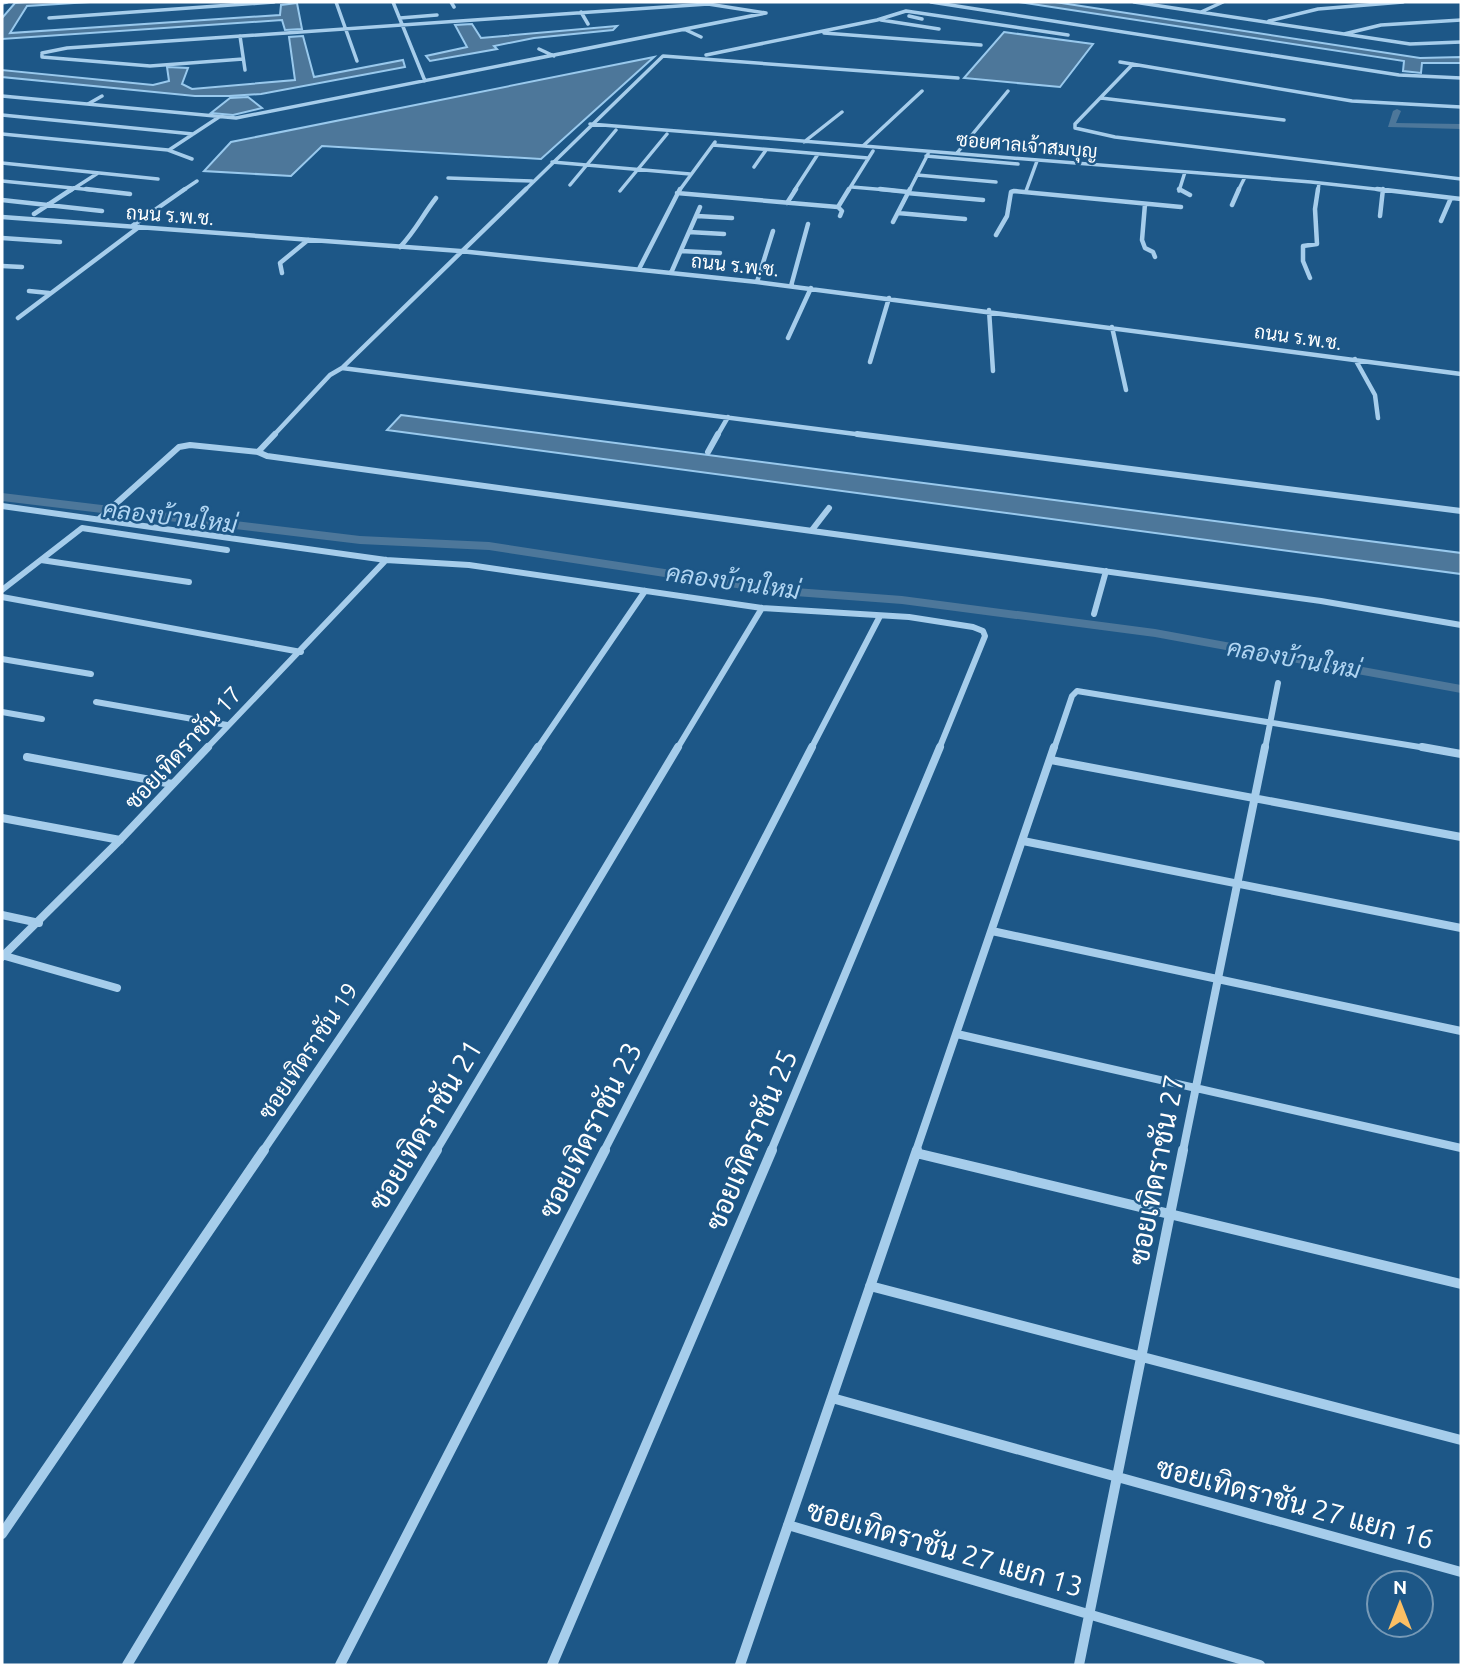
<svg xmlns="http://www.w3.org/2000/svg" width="1463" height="1667" font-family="Ubuntu,Sarabun,sans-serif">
<rect width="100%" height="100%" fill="#1d5787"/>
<!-- water -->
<path fill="#4d779a" stroke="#99c9ed" stroke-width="2" d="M27 2H90L27 6 10 33 280 15 281 5 297 3 302 29 285 30 282 20 2 39V18L15 3Z
M1019 2H1055L1420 58 1461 57V63H1422L1421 73 1403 71 1404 61Z
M472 24 481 38 617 26 613 30 534 38 494 46 497 49 430 61 426 56 467 47 455 25Z
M1004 32 1093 44 1060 87 964 78Z
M303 36 314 77 403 60 405 67 261 94 229 96H195L2 77V70L153 85 169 81 167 67 188 68 182 84 192 89 295 80 289 37Z
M654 57 541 159 322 146 291 176 204 171 231 142Z
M248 97 262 108 233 115 211 113 230 98Z
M401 415 1461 553V574L387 430Z"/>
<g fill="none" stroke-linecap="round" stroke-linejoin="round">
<!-- canal -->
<path fill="#4d779a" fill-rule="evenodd" d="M1397 109 1401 111 1396 123 1461 124V129L1388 127 1393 111Z
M2 493 360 536 489 542 782 587 902 596 1155 629 1461 685V693L1155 637 902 604 782 595 489 550 360 544 2 501Z"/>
<!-- minor-far4 -->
<path stroke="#a6cdeb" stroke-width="3.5" d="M336 2 357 61
M393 2 425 81
M451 2 454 7
M931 2 1399 75 1461 78
M1134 2 1410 44 1461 42
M2 3 7 2
M581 12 588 24
M1201 12 1223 2
M909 16 922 19
M49 18 274 2
M400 18 437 15
M881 20 939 29
M1269 21 1318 9 1403 2
M686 30 701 37
M824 33 981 45
M1344 34 1381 25 1461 20
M240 36 245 70
M539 49 554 56
M42 53 67 48 708 4 766 13
M42 54V57L150 66 243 59
M706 55 877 20 906 11 1068 35
M1120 62 1352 101 1461 107
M1133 64 1075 124V128L1115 137 1461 179
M2 96 236 118 766 13
M1101 98 1284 120
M88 104 102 96
M2 115 193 134
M590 124 1311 182 1393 191
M2 134 168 150 192 159
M804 142 842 112
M713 145 868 158
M863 146 922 91
M169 150 219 117
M957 153 1008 91
M926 156 1018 164
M552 162 690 174
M2 163 158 179
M754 167 766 150
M917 175 996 182
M448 178 532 181
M2 181 103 191
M570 185 616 130
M852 187 899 191
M70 191 98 173
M182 191 197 181
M524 191 663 56 958 78
M620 191 667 134
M679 191 715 142
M794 191 818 154
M848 191 873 151
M909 191 928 154
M1013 191H1017
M1026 191 1037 161
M1179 191 1185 172
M1238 191 1245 177
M1318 191 1319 183"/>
<!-- minor-far3 -->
<path stroke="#a6cdeb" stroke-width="4.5" d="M86 189 130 194
M880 189 908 192
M1179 189 1190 195
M1377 189 1461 199
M677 193 838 207
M907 193 983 200
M2 200 102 211
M787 203 796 189
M1145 204 1142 240 1145 248 1153 252 1155 257
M1232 205 1239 189
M838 207 849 189
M838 207 842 211 840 216
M898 213 965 219
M34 214 72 189
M697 216 732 218
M1380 216 1383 189
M2 217 460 251 757 282 1461 374
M1441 221 1451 198
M893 222 910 189
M132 226 185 189
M689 232 724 234
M996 235 1007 216 1011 192 1014 191 1181 207
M2 238 60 242
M400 247C416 230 422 216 436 198
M681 251 720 253
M2 266 22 267
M639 269 680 189
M282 273 280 263 308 240
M671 273 700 207
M1310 278 1303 261V246L1317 244 1315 209 1318 189
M757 282 773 231
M791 286 808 224
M29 291 49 293
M989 310 993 371
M18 318 139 227
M1112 327 1126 390
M788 338 811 288
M1355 359 1375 395 1378 418
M870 362 889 298
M342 368 871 436
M273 436 330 375 342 368 526 189
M717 436 728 417"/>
<!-- minor-far2 -->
<path stroke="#a6cdeb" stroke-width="6" d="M857 434 1461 511
M258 452 275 434
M708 452 718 434
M2 506 386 560 469 565 762 608 909 617 973 627 983 631 985 636 939 749
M100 518 179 447 190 445 258 452 267 456 1321 601 1461 625
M812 530 829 508
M41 560 189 582
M2 590 82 528 227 550
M2 597 301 652
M1094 614 1106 571
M2 659 91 674
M96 702 227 725
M2 712 42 719
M206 749 386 560
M537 749 645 591
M677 749 762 608
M811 749 880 616
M1054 749 1072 696 1077 691 1432 749
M1265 749 1278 683"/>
<!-- minor-far1 -->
<path stroke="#a6cdeb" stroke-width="8" d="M1422 747 1461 754
M27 757 172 784
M1051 760 1461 837
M2 818 120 840
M1023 841 1461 928
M2 915 39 923
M992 931 1461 1031
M5 956 117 988
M2 957 120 840 208 747
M957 1034 1461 1148
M263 1151 538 747
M436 1151 678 747
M604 1151 812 747
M771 1151 940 747
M916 1151 1054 747
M1183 1151 1265 747"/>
<!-- minor -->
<path stroke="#a6cdeb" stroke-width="10" d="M916 1153 1461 1284
M870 1286 1461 1440
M832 1398 1461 1572
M788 1525 1260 1665
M2 1534 264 1150
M127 1665 437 1150
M340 1665 605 1150
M552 1665 772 1150
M740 1665 917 1150
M1079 1665 1183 1150"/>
</g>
<g text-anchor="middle" stroke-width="5" stroke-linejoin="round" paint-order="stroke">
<!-- far-street labels -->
<g font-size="19" fill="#fff" stroke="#1d5787">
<text transform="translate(1027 145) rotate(5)" y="7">ซอยศาลเจ้าสมบุญ</text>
<text transform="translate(170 215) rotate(4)" y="7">ถนน ร.พ.ช.</text>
<text transform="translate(735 265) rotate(6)" y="7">ถนน ร.พ.ช.</text>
<text transform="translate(1298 337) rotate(8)" y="7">ถนน ร.พ.ช.</text>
</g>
<!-- street labels -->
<g font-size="23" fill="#fff" stroke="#1d5787">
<text transform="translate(183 748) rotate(-47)" y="8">ซอยเทิดราชัน 17</text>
<text transform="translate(308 1051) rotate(-56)" y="8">ซอยเทิดราชัน 19</text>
</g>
<!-- water labels -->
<g font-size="24" font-style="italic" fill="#b1d6f3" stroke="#1d5787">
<text transform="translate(170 517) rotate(7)" y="8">คลองบ้านใหม่</text>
<text transform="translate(733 582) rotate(8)" y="8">คลองบ้านใหม่</text>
<text transform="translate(1294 659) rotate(10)" y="8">คลองบ้านใหม่</text>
</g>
<!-- near-street labels -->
<g font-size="28" fill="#fff" stroke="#1d5787">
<text transform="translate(425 1125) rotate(-59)" y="10">ซอยเทิดราชัน 21</text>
<text transform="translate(590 1130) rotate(-63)" y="10">ซอยเทิดราชัน 23</text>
<text transform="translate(751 1140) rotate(-67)" y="10">ซอยเทิดราชัน 25</text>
<text transform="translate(1156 1170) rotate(-79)" y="10">ซอยเทิดราชัน 27</text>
<text transform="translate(1295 1503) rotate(15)" y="10">ซอยเทิดราชัน 27 แยก 16</text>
<text transform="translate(945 1548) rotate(16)" y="10">ซอยเทิดราชัน 27 แยก 13</text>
</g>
</g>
<!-- border -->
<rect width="1463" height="1667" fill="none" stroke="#ffffff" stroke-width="7"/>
<!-- north arrow -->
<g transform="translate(1400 1604)"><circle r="33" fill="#1d5787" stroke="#779ab7" stroke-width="2"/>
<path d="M0-5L12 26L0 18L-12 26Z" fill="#fbbf64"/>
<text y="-10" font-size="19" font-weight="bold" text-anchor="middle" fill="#ffffff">N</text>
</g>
</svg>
